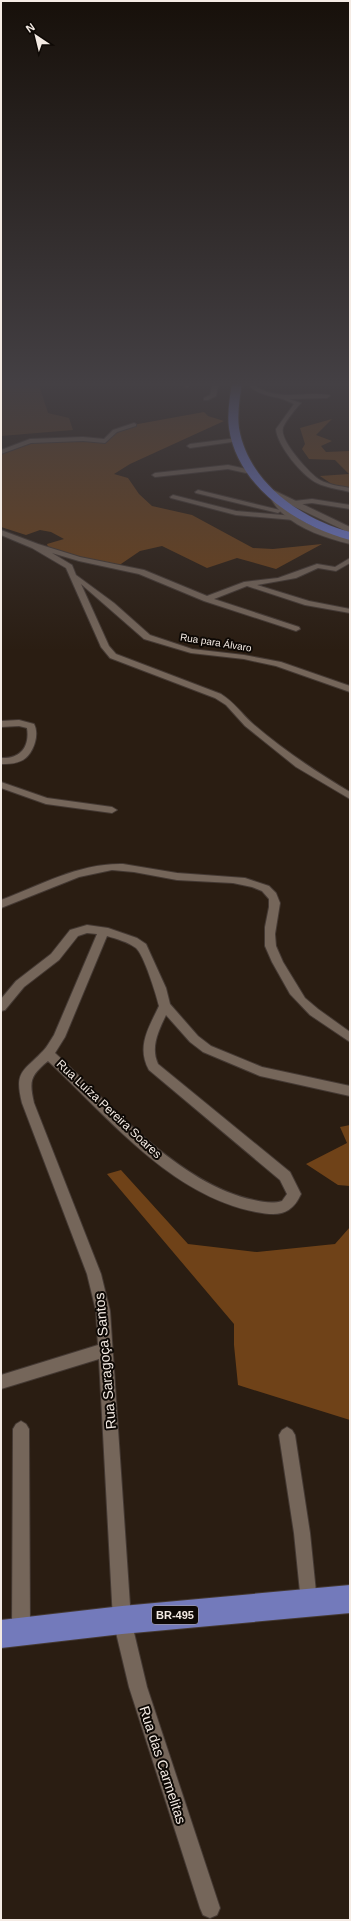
<svg xmlns="http://www.w3.org/2000/svg" width="351" height="1921" font-family="Helvetica,sans-serif">
<rect width="100%" height="100%" fill="#2a1d12"/>
<!-- green -->
<path fill="#59391c" d="M1 382H38L48 413 69 418 73 430 1 436Z"/>
<!-- forest -->
<path fill="#6f4218" d="M204 412 208 416 224 421 130 464 114 474 128 478 139 494 152 506 192 515 253 548 273 549 322 544 276 569 237 558 207 568 162 546 140 551 118 566 49 550 47 544 64 539 51 532 40 530 26 535 1 527V454L28 442 84 439 99 442 108 441 115 432 138 424Z
M332 419 316 435 332 441 321 446 326 452 350 451V490L336 487 320 476 349 474 335 460 309 459 302 449 305 444 300 428Z
M350 1125V1186L338 1185 306 1164 347 1143 340 1127Z
M121 1170 188 1244 257 1252 335 1244 350 1227V1420L238 1385 234 1345V1324L107 1174Z"/>
<g fill="none" stroke-linecap="round" stroke-linejoin="round">
<!-- minor casing -->
<g stroke="#443933" stroke-width="2">
<path id="minor" d="M192 382 187 388 183 384 185 382Z
M213 382H219L216 396 208 400H204V398L210 395Z
M245 382H251C273 403 303 391 329 395L330 396 327 398 289 399 301 403C297 407 284 423 283 428 279 440 310 474 320 480 329 485 340 486 350 488V492C339 489 327 488 317 483 302 476 277 445 276 429L294 404C289 402 284 399 279 398 265 395 255 393 245 382Z
M134 423 136 424V426L117 432 105 443 83 441 31 443 1 454V450L30 439 83 437 104 439 113 430Z
M237 438 239 439V441L190 448 187 446 190 444Z
M228 465 256 471 246 473 228 469 155 477 152 475 155 473Z
M198 490 280 510 281 511 278 513 196 493 195 492Z
M173 495 236 511 294 516 297 518 294 520 236 515 171 498 170 497Z
M312 499 350 505V509L312 503 294 505 291 503 294 501Z
M1 530 38 544 80 557 144 570 207 596 244 582 278 578 317 564 335 567 350 558V563L336 571 318 568 296 578 257 585 309 601 350 609V613L305 605 247 586 214 599 299 627 300 629 296 631 204 601 139 574 79 561 52 553 72 565 76 575 114 603 150 635 192 649 244 655 281 662 350 686V692L276 666 244 659 191 653 144 639 81 584 109 646 116 654 221 694C234 702 241 713 252 723 283 750 315 771 350 792V799L296 767 245 726 226 705 215 698 110 658 101 647 66 568 32 548 1 535Z
M19 720 34 724C40 735 33 754 23 760 16 764 8 764 1 764V758C20 759 30 747 27 728L19 726 1 727V721Z
M1 782 47 798 112 807 117 810 112 813 46 804 1 788Z
M123 864 177 873 245 878 269 886 276 893 280 903 275 934 276 946 283 962 305 998 318 1009 350 1032V1042L310 1015 290 994 272 962 265 946V927L269 907V899L262 891 252 887 233 883 177 880 134 872 112 870 79 877 1 908V900C41 885 79 863 123 864Z
M87 925 108 928 137 938 146 944 166 988 170 1004 198 1036 211 1046 262 1067 350 1086V1096L260 1076 203 1052 190 1042 166 1015C159 1030 150 1047 158 1064L290 1172 301 1194C291 1216 277 1216 256 1212 170 1195 109 1118 48 1061 30 1076 29 1081 34 1103L101 1274 110 1311 131 1620 147 1687 220 1908 217 1915 210 1918 203 1915 200 1908 129 1687 113 1620 99 1359 1 1389V1375L98 1345 96 1311 87 1274 22 1103C14 1071 23 1072 43 1051 47 1047 50 1041 54 1035L97 934 87 933 78 936 59 960 24 987 5 1010 1 1011V999L16 981 51 954 70 930ZM107 936C117 939 128 942 136 948 144 955 156 994 159 1006 149 1027 136 1047 149 1070L280 1180 287 1194 282 1201C273 1204 263 1202 254 1200 180 1185 110 1104 55 1053L65 1037Z
M21 1421 26 1424 29 1429 30 1631 27 1637 21 1640 15 1637 12 1631 13 1429 16 1424Z
M287 1427 292 1430 295 1435 310 1533 317 1602 315 1608 309 1610 303 1608 301 1602 294 1533 279 1435 282 1430Z"/>
</g>
<!-- tertiary casing -->
<g stroke="#443933" stroke-width="2">
<path id="tertiary" d="M269 488 350 527V533L278 499C293 521 325 533 350 538V544C326 538 301 530 282 513 274 506 271 497 265 491Z"/>
</g>
<!-- primary casing -->
<g stroke="#443933" stroke-width="2">
<path id="primary" d="M350 1585V1613L122 1634 1 1648V1620L122 1606Z"/>
</g>
<!-- trunk casing -->
<g stroke="#443933" stroke-width="2">
<path id="trunk" d="M232 382H242C240 397 237 413 239 428 248 482 301 519 350 532V540C297 526 237 486 229 428 227 413 230 397 232 382Z"/>
</g>
<!-- minor -->
<use href="#minor" fill="#75665a" fill-rule="evenodd"/>
<!-- tertiary -->
<use href="#tertiary" fill="#75665a" fill-rule="evenodd"/>
<!-- primary -->
<use href="#primary" fill="#737abb" fill-rule="evenodd"/>
<!-- trunk -->
<use href="#trunk" fill="#7280db" fill-rule="evenodd"/>
</g>
<!-- sky -->
<linearGradient id="sky" x2="0" y2="1"><stop stop-color="#17100a"/><stop offset="0.59" stop-color="#444044"/><stop offset="1" stop-color="#444044" stop-opacity="0"/></linearGradient>
<rect width="351" height="651" fill="url(#sky)"/>
<g text-anchor="middle" stroke-width="4" stroke-linejoin="round" paint-order="stroke">
<!-- far-street labels -->
<g font-size="10" fill="#f4ebe4" stroke="#0e0905">
<text transform="translate(216 642) rotate(9)" y="4">Rua para Álvaro</text>
</g>
<!-- shield labels -->
<rect fill="#0e0905" stroke="#afa7a1" stroke-width="1" x="152" y="1606" width="46" height="18" rx="3"/>
<g font-size="11" font-weight="bold" fill="#f4ebe4">
<text x="175" y="1619">BR-495</text>
</g>
<!-- street labels -->
<g font-size="12" fill="#f4ebe4" stroke="#0e0905">
<text transform="translate(109 1109) rotate(43)" y="4">Rua Luíza Pereira Soares</text>
</g>
<!-- near-street labels -->
<g font-size="14" fill="#f4ebe4" stroke="#0e0905">
<text transform="translate(105 1361) rotate(-95)" y="5">Rua Saragoça Santos</text>
<text transform="translate(163 1765) rotate(72)" y="5">Rua das Carmelitas</text>
</g>
</g>
<!-- border -->
<rect width="351" height="1921" fill="none" stroke="#f4ebe4" stroke-width="4"/>
<!-- north arrow -->
<g transform="translate(36 36) rotate(325)" stroke="#0e0905" stroke-width="3" paint-order="stroke">
<path d="M0-3L7 15L0 10L-7 15Z" fill="#f4ebe4"/>
<text y="-6" font-size="11" font-weight="bold" text-anchor="middle" fill="#f4ebe4">N</text>
</g>
</svg>
